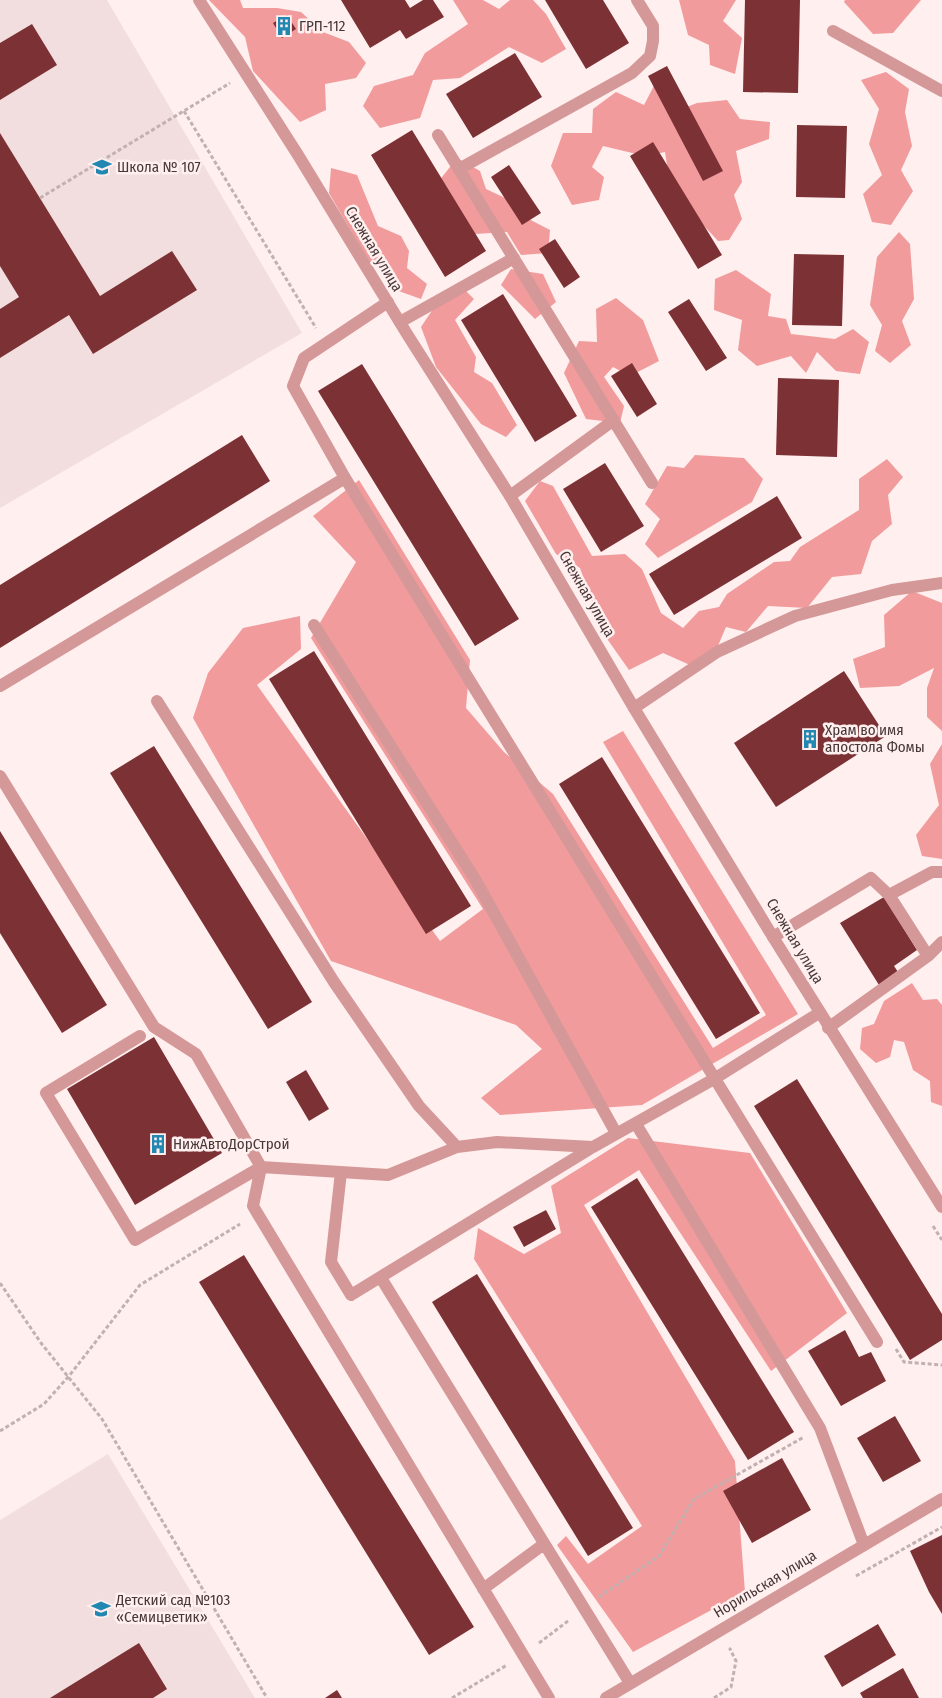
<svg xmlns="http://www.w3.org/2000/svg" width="942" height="1698" font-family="'Fira Sans Condensed',sans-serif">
<rect width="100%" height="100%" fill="#ffefee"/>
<!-- built -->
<path fill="#f2dede" d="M0 0H107L302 333 0 508Z
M108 1454 255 1698H0V1520Z"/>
<!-- forest -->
<path fill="#f19b9c" d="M209 0H240L243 8H277L301 12 323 32 349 42 366 63 356 78 325 84 326 110 300 122 253 71 245 37Z
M453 0H483L499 9 510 0H533L546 14 566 49 542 63 509 47 460 78 433 80 420 118 380 128 363 106 374 86 413 75 425 53 468 24Z
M679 0H736L723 21 742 38 735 74 710 65 709 45 688 35Z
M845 0H921L893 33 873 34 844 2Z
M886 72 909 89 905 112 912 146 901 170 913 191 891 225 872 222 863 194 882 175 869 144 879 109 861 80Z
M657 80 679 110 697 103 727 100 740 119 770 122 769 139 736 151 742 182 734 195 742 219 729 240 718 241 671 190 665 152 645 156 603 146 592 167 604 177 599 200 572 205 551 166 563 133H592L593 109 616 92 644 105Z
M457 158 480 171 486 189 514 202 523 216 550 230 548 253 521 255 507 232 475 234 439 181Z
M331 168 357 175 378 226 401 236 409 251 407 268 427 284 421 299 393 289 387 270 369 262 329 193Z
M899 232 910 244 914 299 902 321 911 345 890 363 875 351 882 325 870 305 877 257Z
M511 269 543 274 556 302 535 319 501 285Z
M736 270 771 294 768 316 786 319 791 334 835 339 853 329 869 342 860 374 836 371 817 352 806 373 791 356 757 366 738 350 742 320 714 310 715 279Z
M464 289 474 299 455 320 476 357 474 372 492 383 517 425 506 437 481 424 436 367 421 327 435 306Z
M616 298 643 320 659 361 630 376 613 367 604 377 624 406 620 423 586 419 564 373 579 341 597 342 596 309Z
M695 455 744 458 763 479 752 502 658 558 645 544 660 519 645 504 667 466 684 468Z
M887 459 903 477 888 495 892 524 872 541 861 574 832 577 807 608 768 606 746 632 726 627 717 648 690 665 663 653 629 670 603 633 580 568 556 554 525 501 540 481 553 486 592 556 625 554 642 569 661 613 683 628 699 611 719 607 727 594 774 562 790 561 800 547 859 510V479Z
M359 480 470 660 466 708 504 752 553 794 713 1048 766 1015 603 742 623 731 798 1014 642 1105 500 1115 481 1098 542 1049 516 1025 331 961 193 718 208 673 243 628 300 616 301 649 257 685 440 941 483 909 311 638 356 562 313 516Z
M912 591 942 603V731L927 717V688L934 668 899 686 860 688 853 659 885 647 884 615Z
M942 744V859L922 856 916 835 939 805 930 764Z
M912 983 923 1000 937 999 942 1005V1106L931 1102 930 1081 913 1070 904 1042 894 1040 890 1057 876 1063 860 1049 862 1028 874 1024 884 1001Z
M628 1138 750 1153 847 1313 771 1371 639 1170 584 1205 735 1461 745 1592 633 1652 557 1545 566 1536 588 1564 642 1526 474 1259 478 1228 524 1254 561 1233 551 1186Z"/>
<!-- building -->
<path fill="#7c3135" d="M341 0H405L410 8 423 0H433L444 17 406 39 400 30 370 48Z
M545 0H603L629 43 586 69Z
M745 0H800L798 93 743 92Z
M287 15 296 29 282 38 273 23Z
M32 24 57 65 0 100V43Z
M515 53 542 97 473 138 446 94Z
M667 66 723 171 703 181 648 76Z
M797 125 847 126 845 198 796 197Z
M412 130 486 251 445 277 371 155Z
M0 133 100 296 172 251 197 290 93 354 69 315 0 358V309L19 297 0 266Z
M653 142 722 255 698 269 630 156Z
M509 165 541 213 522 225 491 177Z
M555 239 580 277 564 288 539 249Z
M794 254 844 255 842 326 792 325Z
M503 294 577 416 535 442 461 320Z
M689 299 727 358 706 371 668 312Z
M632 363 657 404 637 417 611 376Z
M362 364 519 619 475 646 318 391Z
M778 378 839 380 837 457 776 455Z
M242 435 270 481 0 648V585Z
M605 463 644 526 601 552 563 489Z
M777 496 802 538 674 615 649 574Z
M314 651 471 906 426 934 269 679Z
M844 671 886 736 776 807 734 743Z
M154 746 312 1002 268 1029 110 773Z
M602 757 760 1013 716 1039 559 784Z
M0 831 107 1005 62 1033 0 933Z
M884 897 917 950 894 966 898 972 879 985 840 923Z
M154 1037 222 1153 135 1205 67 1089Z
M306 1070 329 1109 309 1121 286 1082Z
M797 1079 942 1314V1340L910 1360 754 1106Z
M637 1178 794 1432 748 1460 591 1207Z
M546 1210 556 1229 524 1247 513 1227Z
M244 1255 474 1627 429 1655 199 1282Z
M477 1274 633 1528 588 1556 432 1302Z
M845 1330 859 1357 871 1352 886 1381 841 1406 808 1351Z
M895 1416 921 1461 883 1482 857 1438Z
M782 1458 811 1510 752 1543 723 1491Z
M942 1535V1614L929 1592 910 1551Z
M878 1624 896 1655 842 1687 824 1656Z
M139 1643 167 1689 153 1698H50Z
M903 1668 919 1698H863L860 1693Z
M337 1690 342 1698H325Z"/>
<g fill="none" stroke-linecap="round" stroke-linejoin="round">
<!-- path -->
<path stroke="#c1b1b0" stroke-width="3" stroke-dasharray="4 2.5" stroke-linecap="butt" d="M184 111 316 328
M40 198 230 83
M933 1226 942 1240
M0 1283 41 1343 102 1419 267 1698
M896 1349 904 1362 942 1365
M0 1431 44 1404 69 1376 140 1285 240 1224
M856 1576 942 1527
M599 1597 659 1556 694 1499 804 1437
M539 1643 568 1621
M452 1698 507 1665
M714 1698 731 1687 736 1661 730 1649 731 1648"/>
<!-- service -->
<path stroke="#d59898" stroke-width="12" d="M833 31 942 91
M438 135 652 483
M459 169 632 73 650 56 653 41V26L637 0
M388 302 304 358 293 386 345 478 877 1342
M400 322 514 258
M510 496 614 420
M314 625 475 879 616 1133
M0 686 345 478
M157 701 334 982 419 1106 457 1147
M0 776 154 1027 196 1054 261 1167 135 1240 46 1093 140 1036
M889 895 932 872H942
M773 937 871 878 889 895 928 956
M828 1028 928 956 942 942
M636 1124 820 1428 864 1545
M341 1172 331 1262 351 1295 593 1147 714 1079 819 1013
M381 1278 630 1683
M483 1589 544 1544
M549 1698 253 1206 261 1167 388 1175 457 1147 497 1142 593 1147"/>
<!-- minor -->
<path stroke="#d59898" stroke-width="12" d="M634 708 717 652 795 616 892 590 942 583"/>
<!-- tertiary -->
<path stroke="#d59898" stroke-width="12" d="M199 0 298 155 407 334 510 496 634 708 773 937 942 1207
M606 1698 942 1499"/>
</g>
<!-- icons -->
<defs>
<g id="building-bare" transform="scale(1.5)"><path d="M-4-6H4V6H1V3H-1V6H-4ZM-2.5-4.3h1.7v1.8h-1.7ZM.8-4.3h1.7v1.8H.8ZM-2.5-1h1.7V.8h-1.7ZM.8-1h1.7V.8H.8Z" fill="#2287b1" stroke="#ffefee" stroke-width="2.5" paint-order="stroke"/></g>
<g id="school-bare" transform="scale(1.5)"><path d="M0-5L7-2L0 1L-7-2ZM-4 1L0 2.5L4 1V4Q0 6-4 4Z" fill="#2287b1" stroke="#ffefee" stroke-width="2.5" paint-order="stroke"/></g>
</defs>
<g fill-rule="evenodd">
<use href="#building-bare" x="284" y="26"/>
<use href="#school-bare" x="102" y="167"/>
<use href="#building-bare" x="810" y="739"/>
<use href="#building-bare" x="158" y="1144"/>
<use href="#school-bare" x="101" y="1609"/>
</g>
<g text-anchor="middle" stroke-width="5" stroke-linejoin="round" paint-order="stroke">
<!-- poi labels -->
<g font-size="15" fill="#473737" stroke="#ffefee" text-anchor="start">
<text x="299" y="31">ГРП-112</text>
<text x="117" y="172">Школа № 107</text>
<text x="825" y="735">Храм во имя<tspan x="825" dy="17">апостола Фомы</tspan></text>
<text x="173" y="1149">НижАвтоДорСтрой</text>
<text x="116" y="1605">Детский сад №103<tspan x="116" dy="17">«Семицветик»</tspan></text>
</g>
<!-- street labels -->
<g font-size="15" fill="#473737" stroke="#ffefee">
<text transform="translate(374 249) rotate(59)" y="5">Снежная улица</text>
<text transform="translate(587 594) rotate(60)" y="5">Снежная улица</text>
<text transform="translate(795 941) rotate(59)" y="5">Снежная улица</text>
<text transform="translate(765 1584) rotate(-31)" y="5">Норильская улица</text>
</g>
</g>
</svg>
